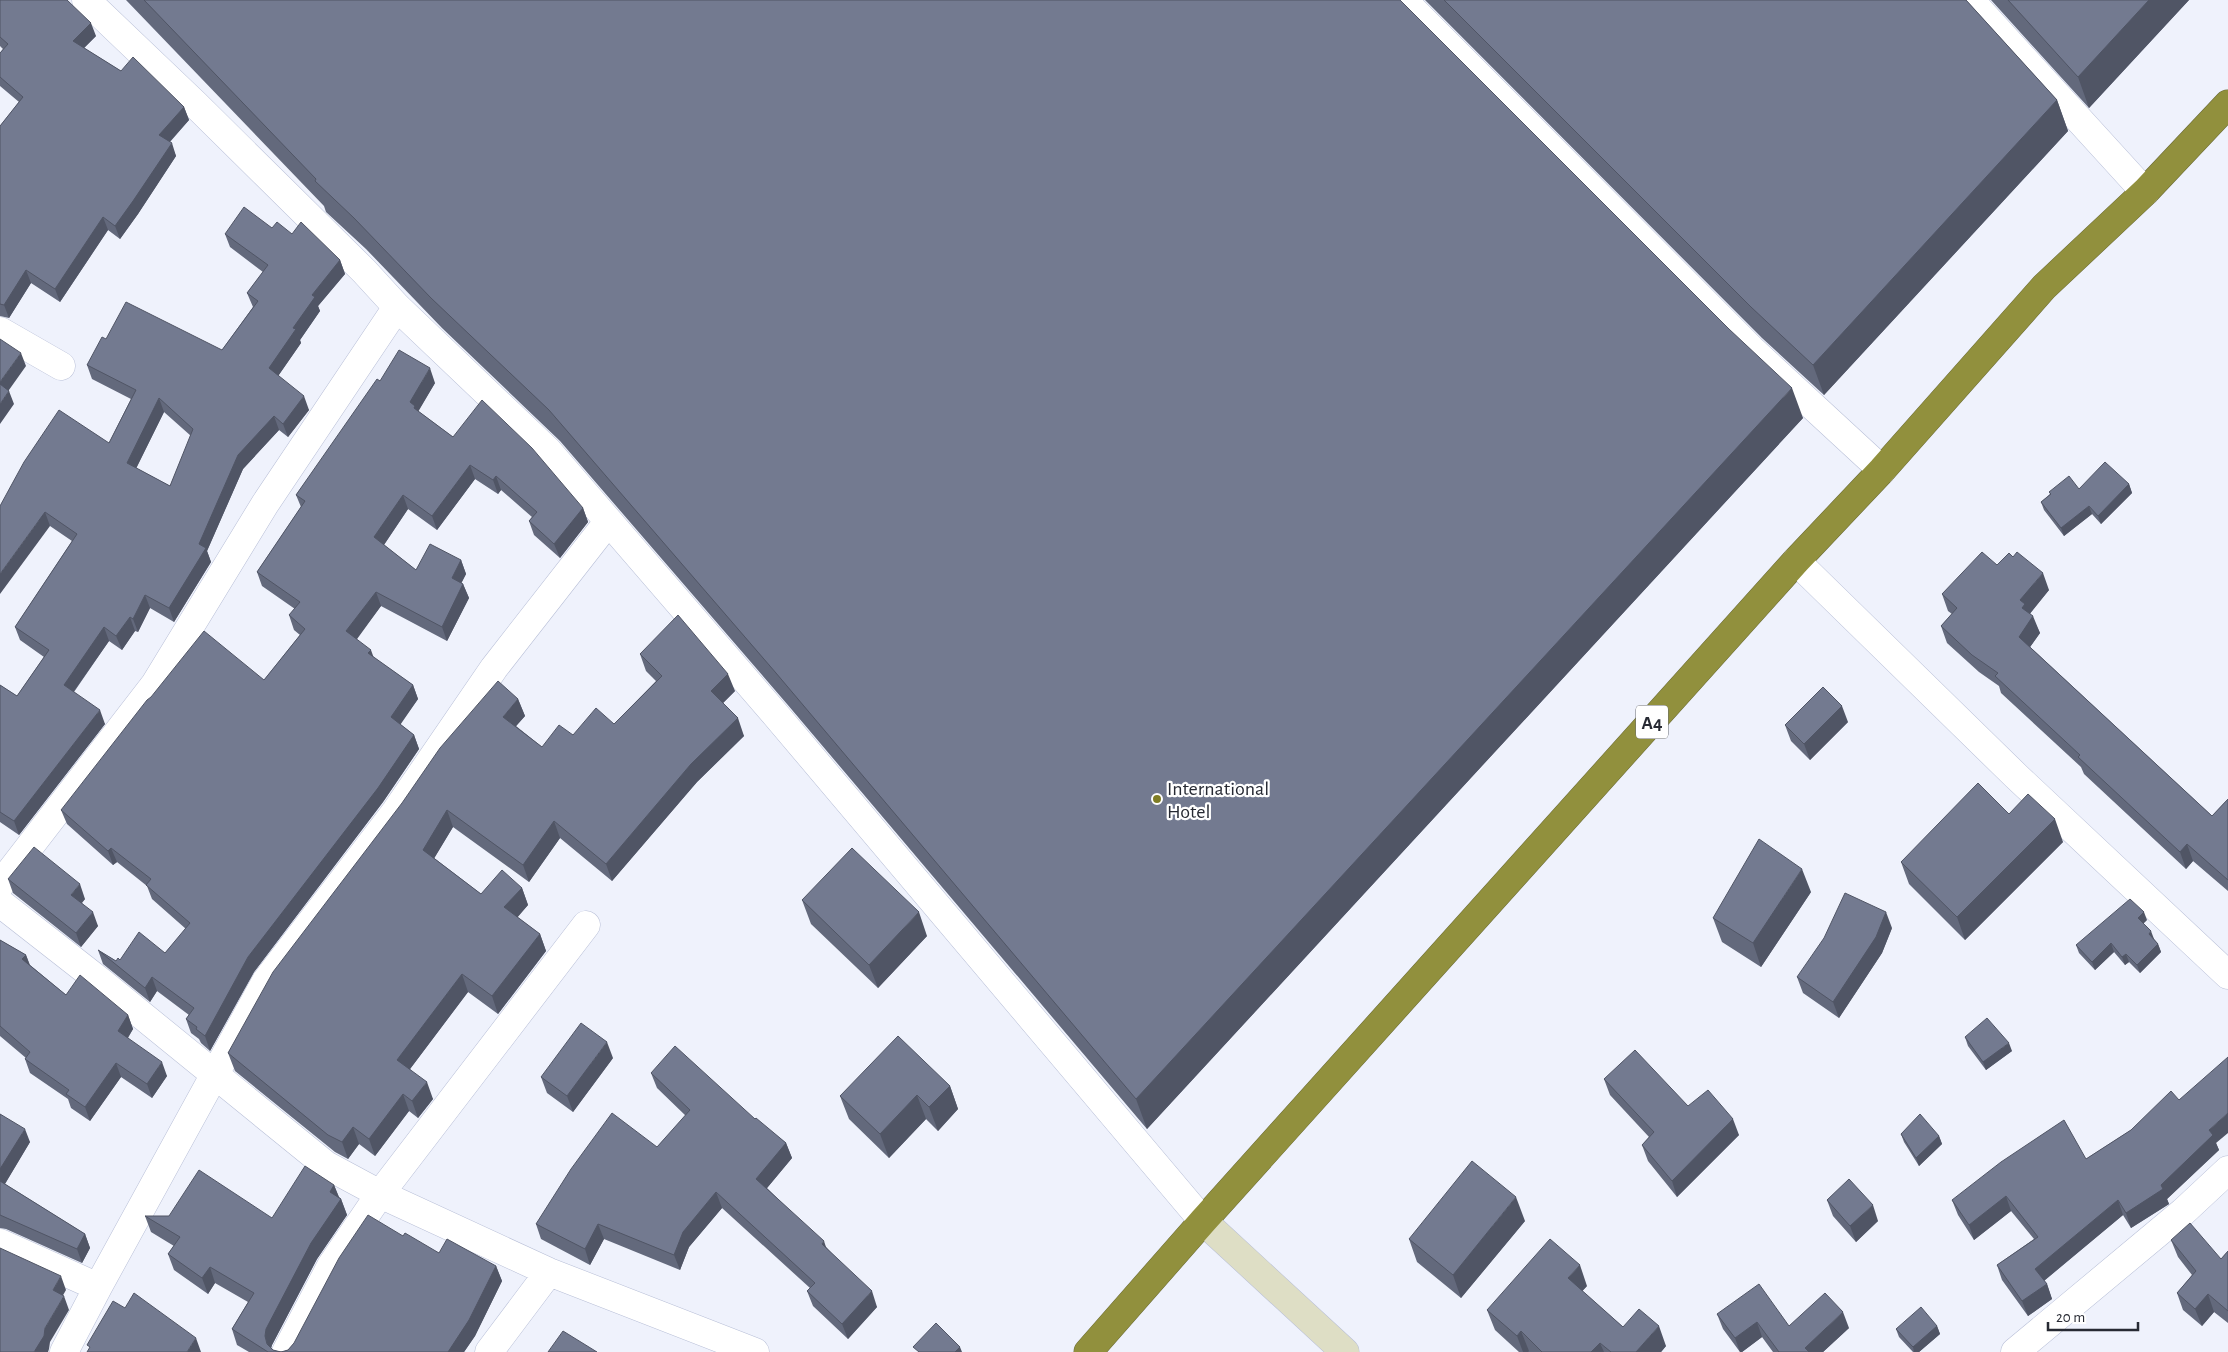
<svg xmlns="http://www.w3.org/2000/svg" width="2228" height="1352" font-family="'Alegreya Sans',sans-serif">
<rect width="100%" height="100%" fill="#eff2fc"/>
<g fill="none" stroke-linecap="round" stroke-linejoin="round">
<!-- street casing -->
<g stroke="#b8bfd7" stroke-width="29">
<path id="street" d="M86 0 196 105 364 271 397 307 548 451 775 714 1203 1221
M1403 0 1751 349 1882 470
M1970 0 2145 192
M0 331 61 366
M1796 561 2016 776 2228 975
M0 885 155 684 265 504 397 307
M0 903 101 982 326 1165 380 1194 549 1272 755 1352
M0 1243 98 1287
M64 1352 98 1287 266 981 396 811 494 668 608 522
M286 1352 331 1266 380 1194 586 925
M489 1352 549 1272
M2015 1352 2183 1212 2228 1170"/>
</g>
<!-- secondary casing -->
<g stroke="#b8bfd7" stroke-width="29">
<path id="secondary" d="M1203 1221 1345 1352"/>
</g>
<!-- highway casing -->
<g stroke="#6c6c3a" stroke-width="29">
<path id="highway" d="M1088 1352 1203 1221 1796 561 1882 470 2044 287 2145 192 2228 104"/>
</g>
<!-- street -->
<use href="#street" stroke="#fff" stroke-width="28"/>
<!-- secondary -->
<use href="#secondary" stroke="#dedec5" stroke-width="28"/>
<!-- highway -->
<use href="#highway" stroke="#91903d" stroke-width="28"/>
</g>
<!-- wall -->
<path fill="#63697c" fill-rule="evenodd" d="M0 0 96 36 84 48 121 71 184 107 189 120 170 142 176 156 138 214 120 239 108 230 60 302 31 283 9 318 0 316V126L19 102 0 86V53L3 49 0 46Z
M126 0H1400L1803 418 1147 1129 787 704 560 441 442 328 366 249 326 212 324 206Z
M1425 0H1966L2057 100 2068 131 1824 395 1762 338Z
M1991 0H2189L2089 108Z
M272 228 292 234 340 260 345 274 318 306 320 311 300 340 301 343 278 376 309 410 288 437 279 430 243 469 207 551 211 562 174 622 150 608 138 632 135 631 122 650 109 641 74 692 105 724 19 835 0 822V685L17 696 44 657 20 640 15 627 72 541 50 526 0 506 109 443 131 399 92 379 87 365 106 339 222 350 253 307 247 293 263 272 230 247 225 234ZM164 412 191 436 170 486 136 468Z
M380 381 435 383 418 411 453 437 583 508 588 522 560 558 534 535 529 521 532 517 501 490 498 494 475 479 437 530 408 509 384 545 416 570 461 560 466 574 461 583 463 584 469 598 447 641 381 606 356 639 373 657 413 685 418 699 400 724 414 735 419 749 383 802 254 972 210 1051 201 1043 199 1039 191 1033 186 1019 189 1015 157 991 150 1002 103 964 98 950 116 961 165 953 186 929 152 899 147 886 117 862 113 865 67 824 61 810 264 680 300 635 294 630 289 615 295 609 262 586 257 572 301 507 296 495Z
M2129 484 2132 493 2101 524 2092 514 2064 536 2044 510 2041 502 2050 494 2049 492Z
M1997 565 2049 590 2030 613 2040 633 2030 647 2212 816 2228 799V891L2193 861 2186 869 2084 774 2081 767 2001 693 1999 686 1979 672 1947 643 1941 626 1952 614 1948 611 1942 594Z
M640 654 735 691 723 703 744 736 697 782 612 881 560 838 529 882 453 827 434 858 481 894 522 888 528 905 517 917 540 934 546 951 498 1014 468 992 410 1069 433 1099 418 1118 409 1111 375 1156 359 1144 348 1159 335 1152 235 1071 228 1053 518 699 525 716 516 726 542 747 573 735 614 724 656 681 646 671Z
M1848 722 1810 760 1791 741 1785 725Z
M2009 814 2063 842 1965 940 1909 884 1901 862Z
M8 879 85 899 82 903 98 926 81 947 13 893Z
M1811 892 1761 967 1722 942 1713 918Z
M802 900 927 936 878 988 811 924Z
M2147 920 2143 923 2154 939 2158 944 2161 952 2140 973 2129 962 2125 965 2114 952 2095 970 2079 953 2076 945Z
M1892 928 1882 953 1839 1018 1803 993 1797 977Z
M0 940 26 955 30 965 66 995 128 1015 133 1029 128 1038 167 1076 152 1098 121 1077 90 1121 71 1108 68 1099 30 1073 25 1059 26 1058 0 1036Z
M1965 1037 2012 1051 1986 1070 1968 1046Z
M613 1058 573 1112 547 1093 541 1077Z
M651 1073 755 1119 786 1143 792 1158 767 1188 827 1248 877 1307 848 1339 813 1306 807 1291 810 1288 722 1208 689 1247 680 1270 604 1239 590 1265 541 1239 536 1224 657 1147 686 1116 657 1088Z
M1604 1079 1688 1106 1739 1135 1677 1197 1648 1161 1642 1145 1649 1137 1610 1095Z
M950 1086 958 1109 938 1131 926 1119 889 1158 849 1119 840 1096Z
M0 1114 30 1142 5 1184 85 1234 90 1248 82 1263 6 1229 0 1228Z
M2131 1130 2216 1143 2219 1150 2167 1199 2169 1204 2166 1206 2131 1228 2123 1215 2044 1281 2047 1284 2052 1299 2028 1316 2002 1280 1997 1265 2034 1239 2011 1211 1974 1240 1958 1215 1952 1200 2086 1159Z
M1901 1134 1939 1136 1942 1144 1919 1166 1904 1142Z
M334 1185 339 1197 341 1199 347 1215 317 1259 272 1345 271 1348 273 1350 281 1352 288 1350 403 1236 439 1253 496 1266 502 1281 475 1336 464 1352H249L237 1345 232 1329 248 1302 215 1283 208 1294 174 1270 168 1254 174 1246 151 1232 145 1216 272 1218Z
M1827 1200 1878 1221 1856 1242 1833 1216Z
M1525 1221 1461 1298 1417 1262 1409 1239Z
M2171 1240 2221 1259 2228 1251V1323L2214 1312 2202 1326 2183 1310 2177 1293 2192 1275 2178 1257Z
M1587 1286 1582 1291 1623 1327 1666 1346 1661 1352H1519L1495 1330 1487 1310Z
M1717 1314 1789 1326 1849 1328 1823 1352H1773L1762 1337 1742 1352H1740L1723 1329Z
M1937 1326 1940 1334 1919 1352H1913L1899 1337 1896 1329Z"/>
<!-- shaded-wall -->
<path fill="#505565" d="M2149 0H2189L2089 108 2078 77Z
M91 23 96 36 78 54 73 41Z
M2057 100 2068 131 1824 395 1813 365Z
M184 107 189 120 164 148 159 135Z
M172 143 176 156 138 214 120 239 115 226Z
M103 217 108 230 60 302 55 289Z
M340 260 345 274 318 306 320 311 300 340 301 343 274 382 269 368 293 328 312 295Z
M26 270 31 283 9 318 4 305Z
M21 353 26 366 4 397 0 386V382Z
M430 368 435 383 418 412 421 420 410 402Z
M1792 388 1803 418 1147 1129 1136 1099Z
M9 391 14 404 0 424V404Z
M304 396 309 410 288 437 283 424Z
M159 398 164 412 132 477 127 463Z
M274 416 279 430 243 469 207 551 211 562 174 622 169 608 199 544 238 455Z
M470 465 475 479 437 530 432 516Z
M496 476 501 490 498 494 493 480Z
M2129 484 2132 493 2101 524 2098 516Z
M403 495 408 509 379 552 374 537Z
M2089 506 2092 514 2064 536 2061 528Z
M583 508 588 522 560 558 554 544Z
M45 512 50 526 0 594V574Z
M461 560 466 574 457 592 452 578Z
M2043 573 2049 590 2029 615 2033 616 2040 633 2025 654 2019 637 2022 608 2020 600Z
M463 584 469 598 447 641 442 627Z
M376 592 381 606 352 646 346 631Z
M145 595 150 608 138 632 133 619Z
M130 617 135 631 122 650 116 636Z
M104 627 109 641 69 698 64 685Z
M371 650 376 664 368 653Z
M728 674 735 691 718 708 711 691Z
M413 685 418 699 396 731 391 717Z
M518 699 525 716 509 734 503 717Z
M1842 706 1848 722 1810 760 1804 744Z
M100 710 105 724 19 835 14 821Z
M738 718 744 736 697 782 612 881 606 864 691 764Z
M414 735 419 749 383 802 254 972 210 1051 205 1036 248 957Z
M447 810 453 827 429 867 423 850Z
M2055 819 2063 842 1965 940 1957 917Z
M554 821 560 838 529 882 523 865Z
M2187 844 2193 861 2186 869 2180 852Z
M111 848 117 862 113 865 108 851Z
M1802 869 1811 892 1761 967 1753 943Z
M80 884 85 899 76 909 71 895Z
M522 888 528 905 511 925 504 907Z
M93 912 98 926 81 947 76 933Z
M919 912 927 936 878 988 869 965Z
M1886 912 1892 928 1882 953 1839 1018 1833 1002Z
M2144 912 2147 920 2141 926 2138 918Z
M2151 931 2154 939 2152 942 2149 934Z
M540 934 546 951 498 1014 492 996Z
M2111 943 2114 952 2095 970 2092 962Z
M2158 944 2161 952 2140 973 2137 965Z
M2126 954 2129 962 2125 965 2122 957Z
M26 955 31 969 22 959Z
M462 974 468 992 404 1077 397 1060Z
M152 977 157 991 150 1002 145 988Z
M128 1015 133 1029 123 1045 118 1031Z
M607 1042 613 1058 573 1112 567 1096Z
M2009 1043 2012 1051 1986 1070 1983 1062Z
M162 1062 167 1076 152 1098 147 1084Z
M116 1063 121 1077 90 1121 85 1107Z
M427 1082 433 1099 418 1118 412 1101Z
M950 1086 958 1109 938 1131 929 1107Z
M403 1094 409 1111 375 1156 369 1139Z
M917 1095 926 1119 889 1158 880 1134Z
M2228 1113V1133L2216 1143 2219 1150 2167 1199 2169 1204 2131 1228 2126 1213 2161 1185 2209 1130Z
M1733 1119 1739 1135 1677 1197 1672 1181Z
M353 1127 359 1144 348 1159 342 1142Z
M25 1129 30 1142 0 1192V1169Z
M1939 1136 1942 1144 1919 1166 1916 1158Z
M786 1143 792 1158 762 1194 756 1179Z
M334 1185 340 1200 341 1199 347 1215 317 1259 272 1345 270 1352 265 1336 266 1329 330 1192Z
M716 1192 722 1208 689 1247 680 1270 674 1255 683 1232Z
M2006 1196 2011 1211 1974 1240 1969 1225Z
M1516 1197 1525 1221 1461 1298 1453 1275Z
M2118 1200 2123 1215 2040 1284 2035 1269Z
M1873 1205 1878 1221 1856 1242 1850 1226Z
M598 1224 604 1239 590 1265 585 1249Z
M85 1234 90 1248 82 1263 77 1249Z
M824 1241 829 1256 822 1244Z
M1580 1265 1587 1286 1575 1299 1568 1278Z
M496 1266 502 1281 475 1336 464 1352H448Z
M210 1267 215 1283 208 1294 202 1278Z
M61 1276 66 1290 58 1304 53 1290Z
M2047 1284 2052 1299 2028 1316 2022 1301Z
M872 1291 877 1307 848 1339 842 1324Z
M2208 1294 2214 1312 2202 1326 2195 1309Z
M64 1296 69 1310 50 1342 49 1349 48 1352H34L45 1328Z
M1843 1312 1849 1328 1823 1352H1807L1805 1348Z
M1757 1322 1762 1337 1742 1352H1740L1735 1338Z
M1659 1326 1666 1346 1661 1352H1636Z
M1937 1326 1940 1334 1919 1352H1914L1913 1347Z
M1521 1331 1529 1351 1528 1352H1523L1517 1336Z
M196 1338 201 1352H187Z
M1600 1343 1604 1352H1591Z
M960 1347 962 1352H955Z"/>
<!-- building -->
<path fill="#737a90" stroke="#505565" fill-rule="evenodd" d="M0 0H67L91 23 73 41 121 71 133 57 184 107 159 135 172 143 133 201 115 226 103 217 55 289 26 270 4 305 0 304V126L23 97 0 77V53L8 44 0 37Z
M144 0H1400L1729 329 1792 388 1136 1099 776 673 549 410 431 298 354 218 315 181 316 179Z
M1444 0H1966L2057 100 1813 365 1751 307Z
M2008 0H2149L2078 77Z
M244 207 272 228 277 222 292 234 301 222 340 260 312 295 315 297 293 328 296 329 269 368 304 396 283 424 274 416 238 455 199 544 206 548 169 608 145 595 133 619 130 617 116 636 104 627 64 685 100 710 14 821 0 812V685L17 696 49 650 15 627 77 534 45 512 0 574V506L24 462 59 410 109 443 136 390 87 365 102 337 106 339 126 302 222 350 258 301 247 293 268 265 225 234ZM159 398 193 429 170 486 127 463Z
M0 339 21 353 0 382Z
M399 350 430 368 410 402 415 406 414 408 453 437 482 400 532 448 583 508 554 544 529 521 537 512 496 476 493 480 470 465 432 516 403 495 374 537 416 570 430 544 461 560 452 578 463 584 442 627 376 592 346 631 371 650 368 653 413 685 391 717 414 735 378 788 248 957 205 1036 196 1029 197 1027 186 1019 194 1008 152 977 145 988 98 950 116 961 118 958 120 960 139 932 165 953 190 923 146 885 151 879 111 848 108 851 61 810 147 700 151 697 204 631 264 680 305 629 289 615 300 602 257 572 305 501 296 495 377 379 380 381Z
M0 384 9 391 0 404Z
M2105 462 2129 484 2098 516 2089 506 2061 528 2041 502 2051 494 2049 492 2069 476 2079 489Z
M1982 552 1997 565 2009 553 2013 557 2017 552 2043 573 2020 600 2025 604 2022 608 2033 616 2019 637 2212 816 2228 799V880L2187 844 2180 852 2078 757 2080 755 1995 676 1998 673 1972 655 1941 626 1957 608 1942 594Z
M678 615 728 674 711 691 738 718 691 764 606 864 554 821 523 865 447 810 423 850 481 894 502 870 522 888 504 907 540 934 492 996 462 974 397 1060 427 1082 412 1101 403 1094 369 1139 353 1127 342 1142 328 1135 228 1053 273 972 402 803 440 748 498 681 518 699 503 717 542 747 559 725 573 735 596 708 614 724 662 676 640 654Z
M1823 687 1842 706 1804 744 1785 725Z
M1978 783 2009 814 2028 794 2055 819 1957 917 1901 862Z
M1759 839 1802 869 1753 943 1713 918Z
M34 847 80 884 71 895 93 912 76 933 8 879Z
M852 848 919 912 869 965 802 900Z
M1845 893 1886 912 1876 937 1833 1002 1797 977 1824 938Z
M2130 899 2144 912 2138 918 2151 931 2149 934 2158 944 2137 965 2126 954 2122 957 2111 943 2092 962 2076 945Z
M0 940 26 955 22 959 66 995 80 975 128 1015 118 1031 162 1062 147 1084 116 1063 85 1107 66 1094 69 1090 25 1059 30 1052 0 1026Z
M1987 1018 2009 1043 1983 1062 1965 1037Z
M581 1023 607 1042 567 1096 541 1077Z
M898 1036 950 1086 929 1107 917 1095 880 1134 840 1096Z
M675 1046 755 1119 756 1118 786 1143 756 1179 824 1241 822 1244 872 1291 842 1324 807 1291 815 1283 716 1192 683 1232 674 1255 598 1224 585 1249 536 1224 571 1169 612 1113 657 1147 690 1110 651 1073Z
M1635 1050 1688 1106 1708 1090 1733 1119 1672 1181 1642 1145 1654 1132 1604 1079Z
M2228 1057V1113L2209 1130 2213 1135 2161 1185 2163 1189 2160 1191 2126 1213 2118 1200 2035 1269 2047 1284 2022 1301 1997 1265 2038 1237 2006 1196 1969 1225 1952 1200 2001 1162 2064 1120 2086 1159 2131 1130 2171 1091 2179 1100Z
M0 1114 25 1129 0 1169Z
M1920 1114 1939 1136 1916 1158 1901 1134Z
M1472 1161 1516 1197 1453 1275 1409 1239Z
M305 1166 334 1185 330 1192 341 1199 311 1243 266 1329 265 1336 267 1344 273 1350 281 1352 288 1350 294 1343 339 1258 368 1215 403 1236 405 1233 439 1253 447 1239 496 1266 469 1320 448 1352H268L232 1329 254 1293 210 1267 202 1278 168 1254 180 1237 145 1216H169L199 1170 272 1218Z
M1849 1179 1873 1205 1850 1226 1827 1200Z
M0 1181 85 1234 77 1249 0 1215Z
M2190 1223 2221 1259 2228 1251V1311L2208 1294 2195 1309 2177 1293 2196 1271 2171 1240Z
M1550 1239 1580 1265 1568 1278 1623 1327 1639 1309 1659 1326 1636 1352H1611L1600 1343 1591 1352H1542L1521 1331 1517 1336 1487 1310Z
M0 1248 61 1276 53 1290 64 1296 45 1328 44 1336 34 1352H0Z
M1759 1284 1789 1326 1825 1293 1843 1312 1805 1348 1809 1352H1779L1757 1322 1735 1338 1717 1314Z
M134 1293 196 1338 187 1352H87L90 1347 87 1345 113 1301 125 1308Z
M1921 1307 1937 1326 1913 1347 1896 1329Z
M936 1323 960 1347 955 1352H919L913 1347Z
M563 1331 597 1352H548Z"/>
<!-- markers -->
<circle fill="#7f7d25" stroke="#fff" stroke-width="2" cx="1157" cy="799" r="5"/>
<g text-anchor="middle" stroke-width="4.5" stroke-linejoin="round" paint-order="stroke">
<!-- shield labels -->
<rect fill="#fff" stroke="#686a70" stroke-width="1" x="1636" y="705.5" width="32" height="33" rx="4"/>
<g font-size="19" font-weight="bold" fill="#272a33">
<text x="1652" y="729">A4</text>
</g>
<!-- poi labels -->
<g font-size="20" fill="#272a33" stroke="#fff" text-anchor="start">
<text x="1167" y="795">International<tspan x="1167" dy="23">Hotel</tspan></text>
</g>
</g>
<!-- scale -->
<path d="M2048 1322v8h90v-8" fill="none" stroke="#272a33" stroke-width="2.5"/>
<text x="2056" y="1322" font-size="15" fill="#272a33" stroke="#ffffff" stroke-width="4" paint-order="stroke">20 m</text>
</svg>
